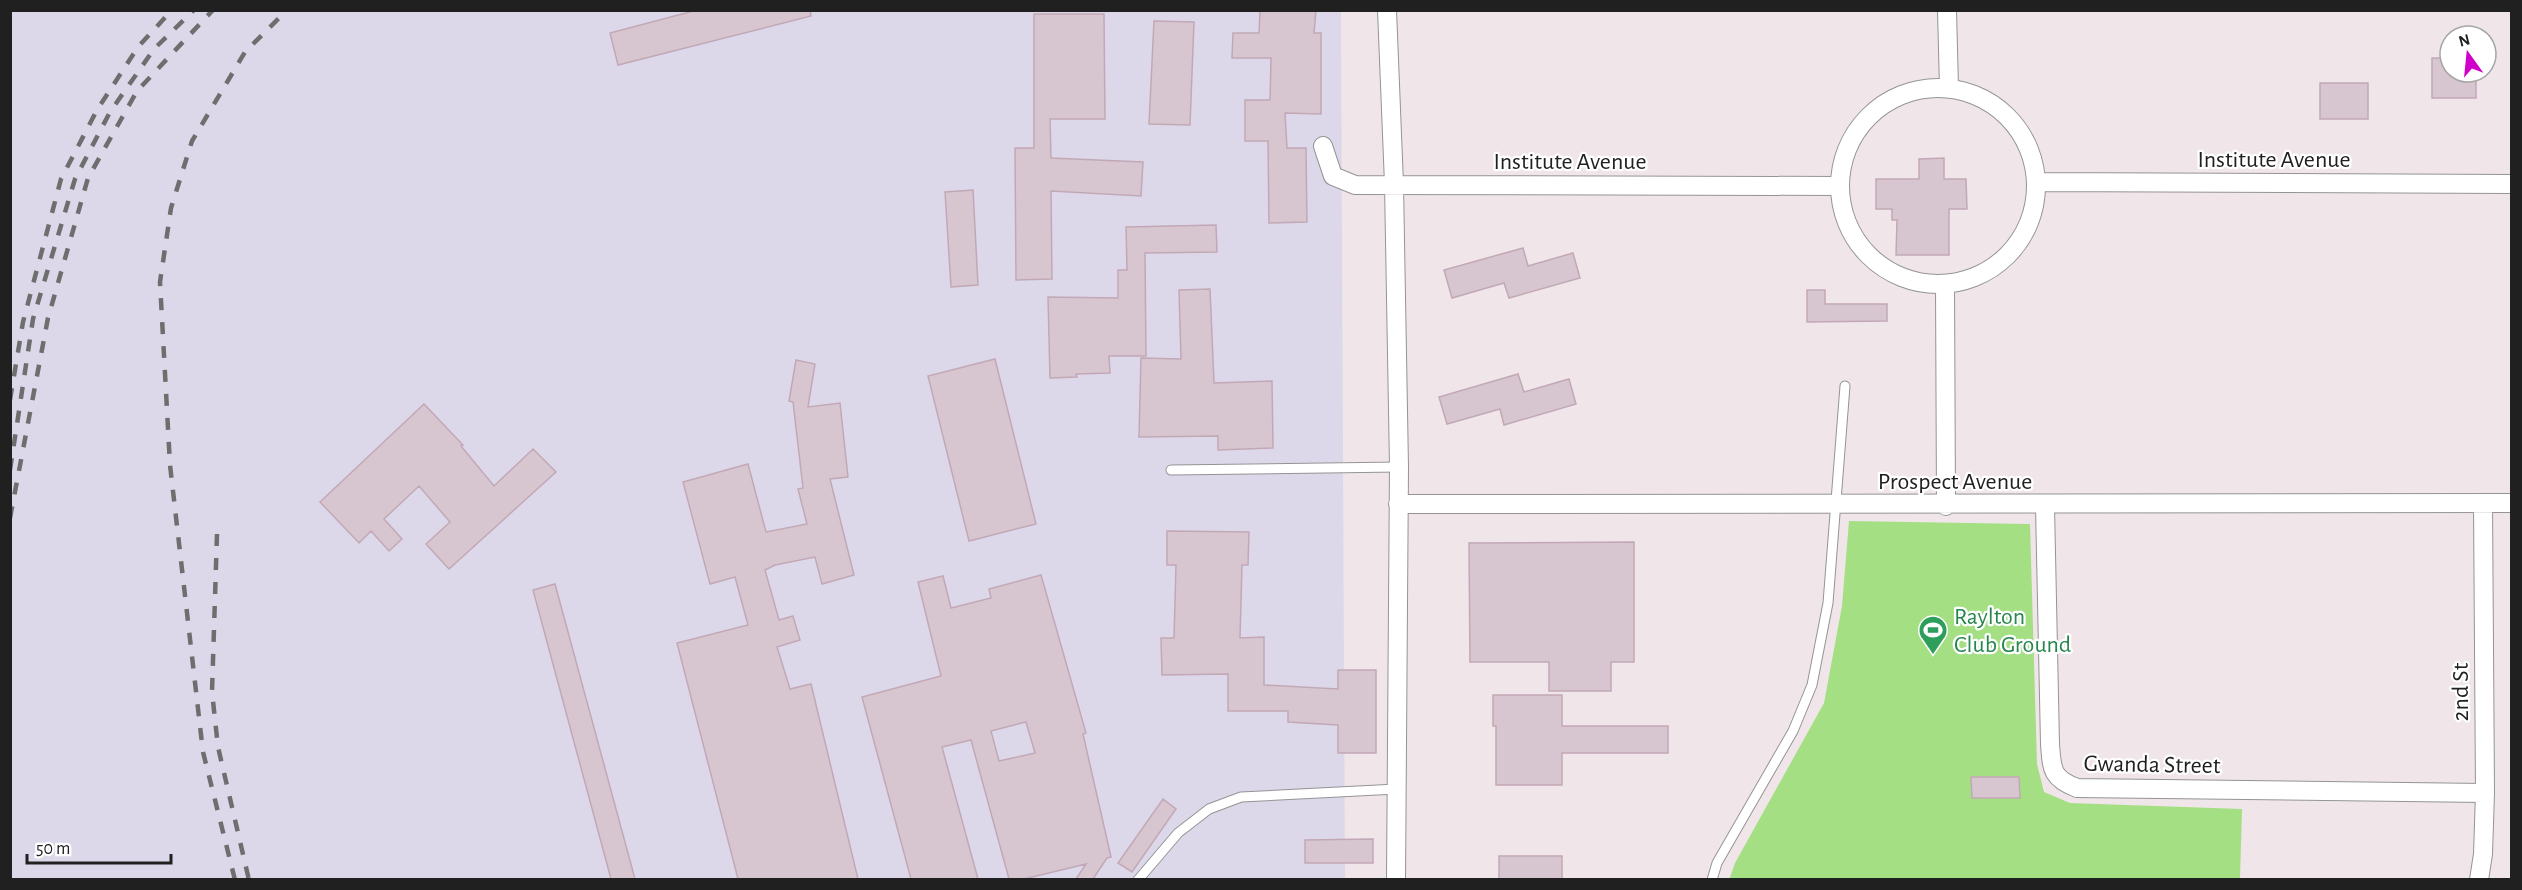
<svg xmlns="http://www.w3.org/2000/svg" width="2522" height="890" font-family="'Alegreya Sans',sans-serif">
<rect width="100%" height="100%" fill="#f0e6e9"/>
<!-- railway -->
<path fill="#dcd8ea" d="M10 11H1341L1345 879H11Z"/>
<!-- pitch -->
<path fill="#a5df84" d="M1849 521 2030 524 2037 764 2044 792 2070 803 2242 809 2240 879 1729 880 1735 863 1824 703 1842 606Z"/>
<!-- building -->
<path fill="#d7c6cf" stroke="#c2a8b6" stroke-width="1.5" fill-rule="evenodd" d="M697 10H810L811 16 618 65 610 33Z
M1260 10H1316L1314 33H1321V114L1285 113 1287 148H1306L1307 222 1269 223 1268 141H1245V100H1270L1271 58H1232L1233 33H1259Z
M1034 14H1104L1105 119H1050L1051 158 1143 162 1141 196 1051 191 1052 279 1016 280 1015 148H1034Z
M1154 21 1194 22 1190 125 1149 124Z
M2432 58H2450V72H2476V98H2432Z
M2320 83H2368V119H2320Z
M1944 158V179H1966L1967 209H1949V255H1896L1897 220H1892V209H1876V179H1919V159Z
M973 190 978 285 951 287 945 192Z
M1216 225 1217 252 1145 253 1146 356H1109L1110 373 1076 374 1077 377 1050 378 1048 297 1118 298V270H1127L1126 227Z
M1523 248 1528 266 1573 253 1580 278 1509 298 1504 283 1452 298 1444 270Z
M1210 289 1214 383 1272 381 1273 448 1218 450V436L1139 437 1141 358 1181 359 1179 290Z
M1807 290H1825V304H1887V321L1807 322Z
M995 359 1036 524 969 541 928 376Z
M796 360 815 364 808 407 840 403 848 477 830 479 854 575 822 584 815 557 775 565 765 570 779 620 793 616 800 640 777 647 790 689 811 684 858 879H738L677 643 748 625 735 577 710 584 683 482 748 464 766 532 807 524 798 489 803 488 793 402 789 401Z
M1518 374 1524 392 1569 379 1576 404 1504 425 1500 409 1447 424 1439 397Z
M424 404 463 445 461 446 494 486 533 449 556 472 449 569 426 544 450 522 419 486 384 519 402 539 389 551 371 531 359 543 320 502Z
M1167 531 1249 532 1248 565H1242L1240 638 1264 637V685L1338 689V670H1376V753H1338V725L1288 722V711H1228V674L1162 675 1161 638H1174L1176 565H1167Z
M1634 542V662H1611V691H1549V662H1470L1469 543Z
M1041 575 1086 733 1083 734 1111 857 1107 858 1093 879H1076L1086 864 1024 879H1009L971 740 942 747 978 879H911L862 697 941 676 918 582 943 576 951 608 991 598 989 589ZM1026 722 1035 753 999 761 991 731Z
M555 584 635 879H611L533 590Z
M1493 695H1562V726H1668V753H1562V785H1496V726H1493Z
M1971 777H2019L2020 798H1972Z
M1163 799 1176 809 1132 872 1118 863Z
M1373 839V863H1305V840Z
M1499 856H1562V879H1499Z"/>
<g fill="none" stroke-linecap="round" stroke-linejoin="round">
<!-- service casing -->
<g stroke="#949494" stroke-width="11">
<path id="service" d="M1171 470 1399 467
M1138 880 1178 833 1209 809 1241 797 1397 789
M1712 880 1717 863 1793 731 1812 685 1828 603 1845 386"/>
</g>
<!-- minor casing -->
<g stroke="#949494" stroke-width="20">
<path id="minor" d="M1387 10 1394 184 1399 467 1396 880
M1947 10 1949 88
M1840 186a98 98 0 1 1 196 0a98 98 0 1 1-196 0Z
M1323 146 1333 176 1355 185 1839 186
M2037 182 2512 184
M1945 284 1946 506
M1398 504C1769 504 2140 506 2512 503
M2045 506 2050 744C2052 769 2051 778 2077 788L2485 793
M2479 880 2483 854 2485 793 2483 503"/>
</g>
<!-- service -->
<use href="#service" stroke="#fff" stroke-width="9"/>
<!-- minor -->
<use href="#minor" stroke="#fff" stroke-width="18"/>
<!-- rail -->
<path stroke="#6e6e6e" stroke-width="4.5" stroke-dasharray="12 12" stroke-linecap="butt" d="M10 400 23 322 61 179 97 110 138 47 172 10
M10 470 33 319 75 179 110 112 154 49 194 10
M10 518 48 318 88 178 137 91 213 10
M217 534 212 692 218 747 249 880
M235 880 203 752 170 465 160 282 171 208 192 141 245 52 287 10"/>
</g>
<!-- icons -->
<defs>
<g id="stadium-pin" transform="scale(1.5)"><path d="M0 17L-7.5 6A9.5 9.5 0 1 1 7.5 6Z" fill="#2e9e5b" stroke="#fff"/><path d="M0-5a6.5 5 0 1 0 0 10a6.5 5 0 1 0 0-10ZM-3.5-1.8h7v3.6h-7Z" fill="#fff"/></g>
</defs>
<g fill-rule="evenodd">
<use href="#stadium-pin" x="1933" y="630"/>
</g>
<g text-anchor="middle" stroke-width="4.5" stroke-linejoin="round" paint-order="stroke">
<!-- street labels -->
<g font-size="24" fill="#202020" stroke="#fff">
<text x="2274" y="167">Institute Avenue</text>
<text x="1570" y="169">Institute Avenue</text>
<text x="1955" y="489">Prospect Avenue</text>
<text transform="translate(2460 692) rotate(-90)" y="8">2nd St</text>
<text transform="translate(2152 764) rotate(1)" y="8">Gwanda Street</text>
</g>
<!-- leisure labels -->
<g font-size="24" fill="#27864d" stroke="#fff" text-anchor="start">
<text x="1954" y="624">Raylton<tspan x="1954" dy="28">Club Ground</tspan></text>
</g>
</g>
<!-- border -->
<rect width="2522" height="890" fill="none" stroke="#202020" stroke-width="24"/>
<!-- north arrow -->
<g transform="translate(2468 54) rotate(345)"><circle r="28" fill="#ffffff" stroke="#a6a6a6" stroke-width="1.5"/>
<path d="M0-4.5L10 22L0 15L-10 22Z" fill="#d000ca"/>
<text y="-9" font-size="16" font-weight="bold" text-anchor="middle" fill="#202020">N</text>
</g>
<!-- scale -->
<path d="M27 854v9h144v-9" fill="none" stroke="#202020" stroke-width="3"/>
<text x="36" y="854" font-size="18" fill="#202020" stroke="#ffffff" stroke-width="4.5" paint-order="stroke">50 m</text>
</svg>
